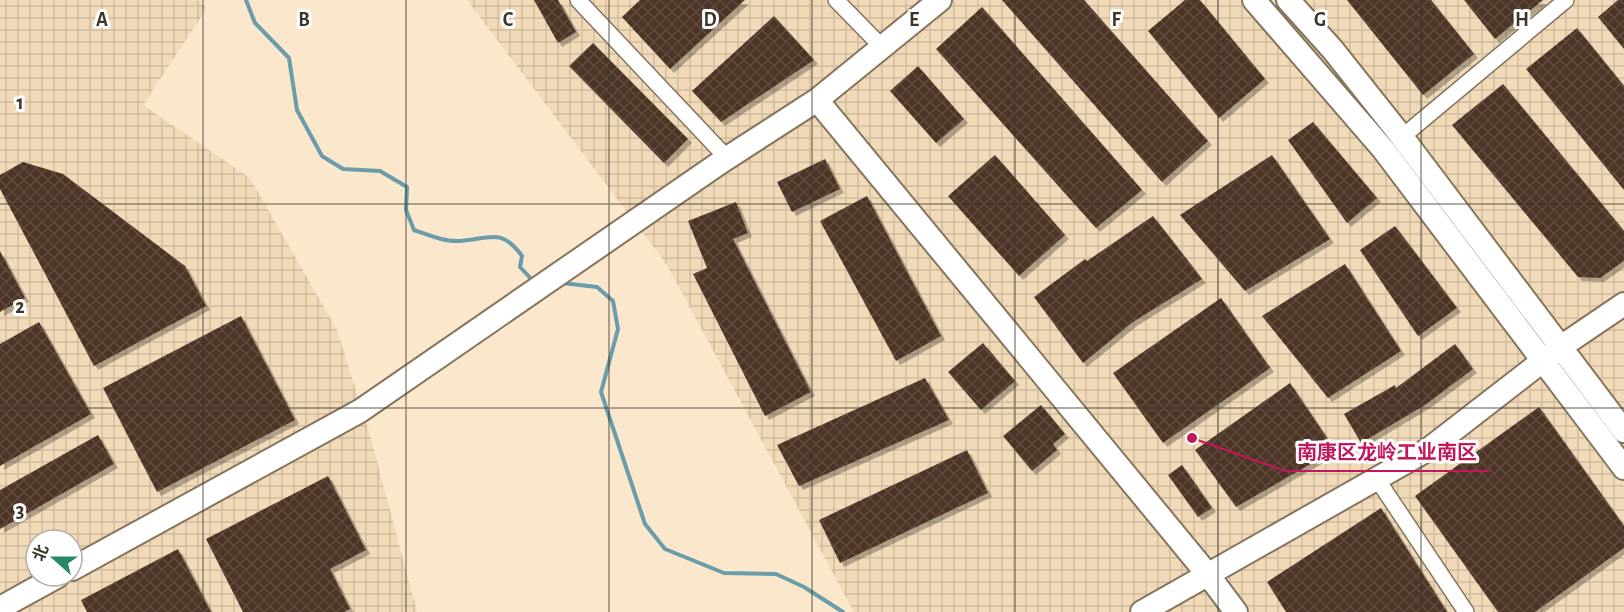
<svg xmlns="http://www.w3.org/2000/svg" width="1624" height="612" font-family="'Alegreya Sans','Noto Sans SC',sans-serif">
<defs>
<pattern id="industrial-grid" width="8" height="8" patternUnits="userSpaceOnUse" patternTransform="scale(1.5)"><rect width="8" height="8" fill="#f1dab8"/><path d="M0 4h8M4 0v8" fill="none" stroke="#d0bc9e"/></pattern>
<pattern id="building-cross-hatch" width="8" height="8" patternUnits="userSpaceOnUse" patternTransform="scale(1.5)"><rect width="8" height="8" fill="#4e3628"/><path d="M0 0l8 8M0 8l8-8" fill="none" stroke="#604b3f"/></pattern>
<filter id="shadow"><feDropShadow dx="4" dy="4" stdDeviation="0" flood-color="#0004"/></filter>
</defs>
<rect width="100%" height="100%" fill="#fae7cc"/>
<!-- industrial -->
<path fill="url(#industrial-grid)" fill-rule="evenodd" d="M0 0H198L207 8 143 105 250 178 337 330 370 435 417 612H0ZM36 540H72V576H36Z
M467 0H1624V612H854L667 265Z"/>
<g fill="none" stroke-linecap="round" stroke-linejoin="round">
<!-- stream -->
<path stroke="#6a9caa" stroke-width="4" d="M246 0 255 23 289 58 297 110 322 156 343 169 380 171 407 187 406 210 414 230C428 235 445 242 460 241 490 239 501 227 522 256L520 267 534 282
M562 283 597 287 613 301 618 329 601 392 645 524 665 549 724 573 776 574 804 587 843 612"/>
</g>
<!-- building -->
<path fill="url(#building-cross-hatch)" filter="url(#shadow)" d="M534 0H558L576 32 558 43Z
M640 0H745L670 69 622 17Z
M1002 0H1084L1208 141 1162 182Z
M1185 0H1200L1265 79 1219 118 1148 31Z
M1347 0H1431L1474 54 1423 95Z
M1464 0H1543L1495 39Z
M1618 0H1624V49L1598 17Z
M982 7 1142 190 1096 228 936 49Z
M774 16 814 60 721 122 692 91Z
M1577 28 1624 86V190L1526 69Z
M593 43 688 139 664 163 569 66Z
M918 66 964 119 936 143 890 91Z
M1503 84 1624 231V261L1600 278 1578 277 1452 125Z
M1313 122 1377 198 1347 223 1288 140Z
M995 155 1065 235 1019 276 948 196Z
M1272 155 1330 239 1245 291 1180 215Z
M825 159 840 189 792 212 777 182Z
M23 162 63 174 185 266 206 306 94 366 0 189V175Z
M867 196 941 336 896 361 820 221Z
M736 202 748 233 733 239 811 392 765 416 693 274 707 268 688 221Z
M1153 216 1202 279 1133 322 1083 363 1034 297 1085 259 1087 261Z
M1395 226 1457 308 1418 336 1360 250Z
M0 251 25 298 0 312Z
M1345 264 1401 351 1328 398 1262 316Z
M1221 298 1270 368 1163 443 1113 373Z
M241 316 295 420 157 492 103 388Z
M39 322 91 414 0 466V344Z
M983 343 1015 381 981 410 948 372Z
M1455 344 1473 369 1425 405 1361 443 1344 414 1395 385 1396 388Z
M925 378 949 420 799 486 777 445Z
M1290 383 1335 450 1236 507 1195 450Z
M1041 405 1065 434 1053 444 1057 450 1032 471 1003 436Z
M1539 407 1624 526V548L1535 612H1498L1415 496Z
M98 435 114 464 0 529V490Z
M967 450 988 493 840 563 819 520Z
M1182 465 1212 508 1198 517 1168 475Z
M328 476 366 550 330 569 350 609 344 612H243L206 539Z
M1381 508 1447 612H1286L1267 582Z
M178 549 211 612H87L81 600Z"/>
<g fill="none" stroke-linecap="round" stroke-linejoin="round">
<!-- street casing -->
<g stroke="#86755d" stroke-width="18">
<path id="street" d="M578 0 727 158
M836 0 882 47
M1402 137 1566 0
M1377 479 1466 612"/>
</g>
<!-- secondary casing -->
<g stroke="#86755d" stroke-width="26">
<path id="secondary" d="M1254 0 1383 149 1624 468
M1288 0 1333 50 1402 137 1624 431
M817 100 1209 576 1236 612
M72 569 360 411 721 162 817 100 940 0
M0 608 58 576
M1142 612 1429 449 1562 346 1624 304"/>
</g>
<!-- street -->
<use href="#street" stroke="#fff" stroke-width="15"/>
<!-- secondary -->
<use href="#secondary" stroke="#fff" stroke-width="22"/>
</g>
<!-- grid -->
<path fill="none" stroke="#3c352a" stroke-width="1.5" stroke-opacity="0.55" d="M203 0V612M406 0V612M609 0V612M812 0V612M1015 0V612M1218 0V612M1421 0V612M0 204H1624M0 408H1624"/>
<g font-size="20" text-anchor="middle" font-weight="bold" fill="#3c352a" stroke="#fff" stroke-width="6" stroke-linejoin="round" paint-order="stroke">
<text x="102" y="26">A</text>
<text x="304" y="26">B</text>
<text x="508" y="26">C</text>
<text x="710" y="26">D</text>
<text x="914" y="26">E</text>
<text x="1116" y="26">F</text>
<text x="1320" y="26">G</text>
<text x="1522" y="26">H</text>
<text x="20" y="109">1</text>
<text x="20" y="313">2</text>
<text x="20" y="517">3</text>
</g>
<!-- callouts -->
<path fill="none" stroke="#c2185b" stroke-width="2" d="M1192 438L1285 471H1489"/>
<circle fill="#c2185b" stroke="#fff" stroke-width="2" cx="1192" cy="438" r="6"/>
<g font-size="20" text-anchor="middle" font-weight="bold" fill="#c2185b" stroke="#fff" stroke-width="6" stroke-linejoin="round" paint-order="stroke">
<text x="1387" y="459">南康区龙岭工业南区</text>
</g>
<!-- north arrow -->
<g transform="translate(54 558) rotate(291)"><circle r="28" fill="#ffffff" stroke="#b1aeaa" stroke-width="1.5"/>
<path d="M0-4.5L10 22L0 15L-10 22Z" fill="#268963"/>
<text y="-9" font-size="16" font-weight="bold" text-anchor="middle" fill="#3c352a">北</text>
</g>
</svg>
